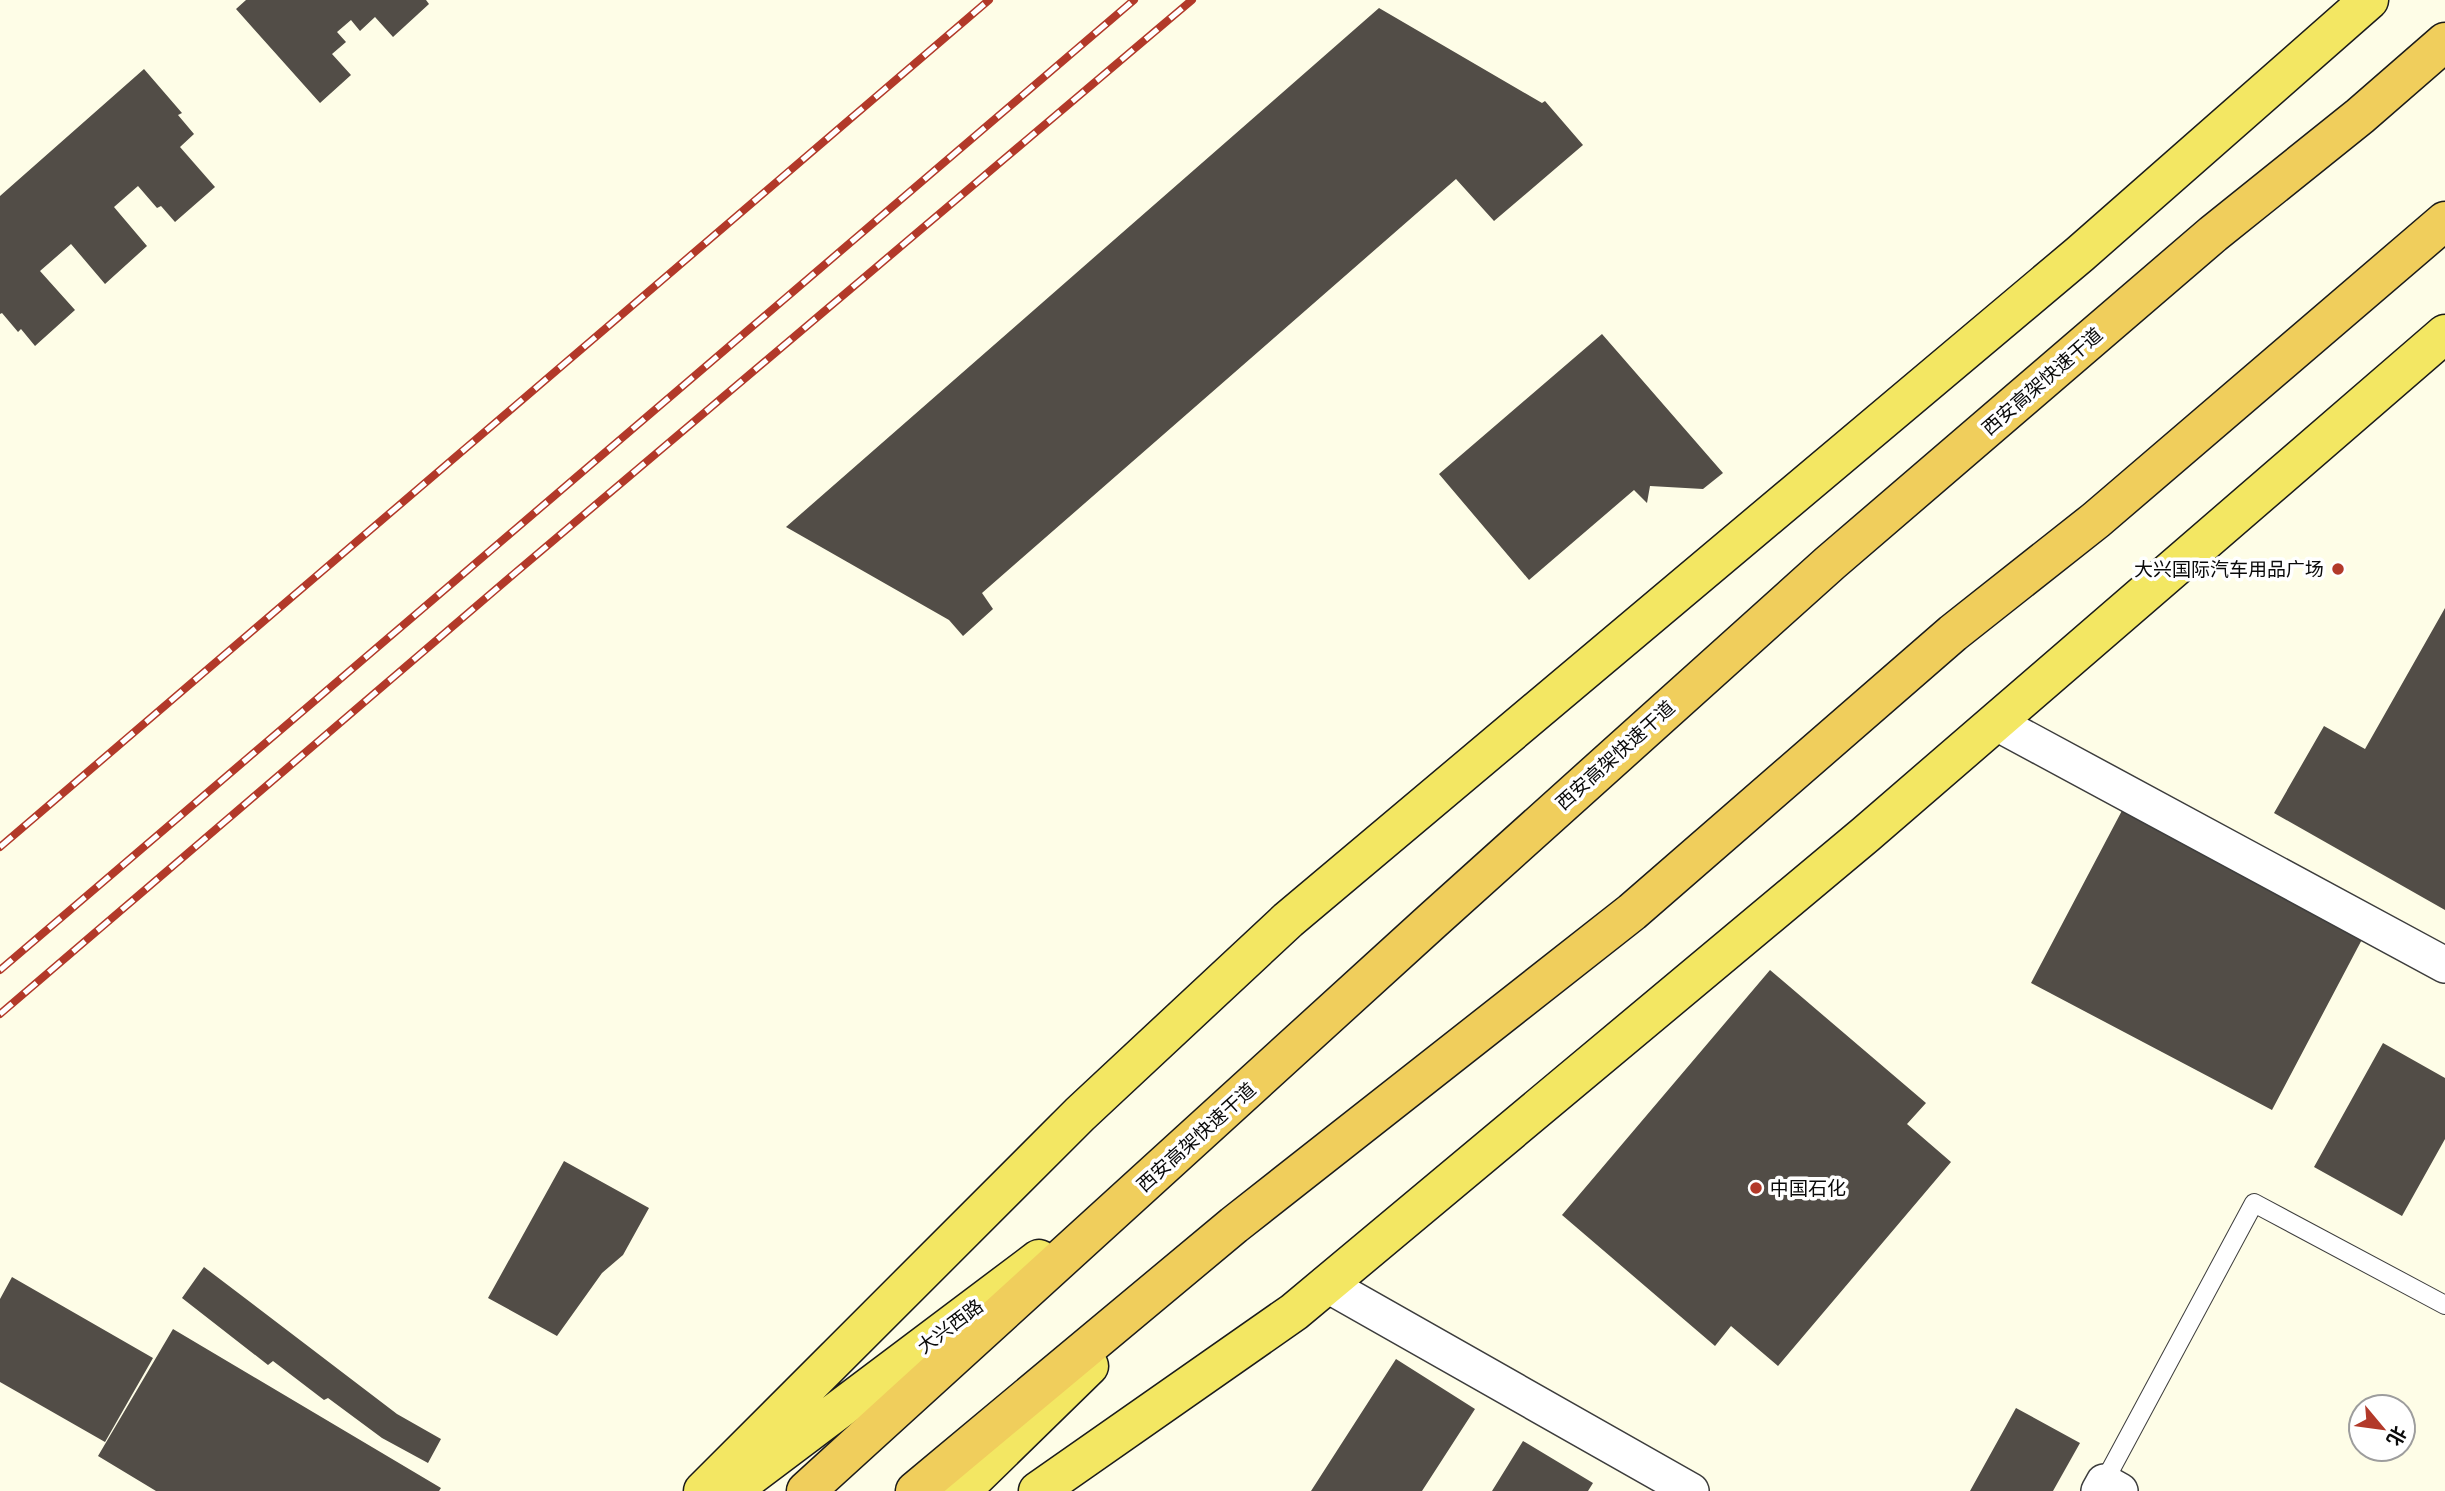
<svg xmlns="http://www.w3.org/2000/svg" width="2445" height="1491" font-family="'Crimson Pro','Noto Sans SC',serif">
<rect width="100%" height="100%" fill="#fefde7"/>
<!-- building -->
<path fill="#524d47" d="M246 0H426L429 4 393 37 375 17 360 31 351 20 337 32 346 42 332 54 351 75 320 103 236 9Z
M1379 8 1542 103 1545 101 1583 145 1494 221 1456 179 982 593 993 609 963 636 949 620 786 527Z
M144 69 182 113 178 115 194 134 180 147 215 187 175 222 161 206 157 208 138 186 114 207 147 246 105 284 71 244 40 271 75 310 35 346 21 329 18 332 2 313 0 314V196Z
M1602 334 1723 473 1703 489 1650 486 1647 503 1634 490 1529 580 1439 474Z
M2445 608V910L2274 813 2324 726 2365 749Z
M2126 803 2367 930 2272 1110 2031 983Z
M1770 970 1926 1103 1907 1124 1951 1162 1778 1366 1731 1326 1715 1346 1562 1215Z
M2383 1043 2445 1078V1139L2402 1216 2314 1167Z
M564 1161 649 1208 623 1255 602 1273 557 1336 488 1298Z
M204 1267 397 1414 441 1439 428 1463 382 1438 328 1398 324 1400 273 1361 268 1365 182 1298Z
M12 1277 153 1358 105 1442 0 1382V1299Z
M173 1329 441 1488 439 1491H156L98 1456Z
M1396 1359 1475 1409 1422 1491H1311Z
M2016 1408 2080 1443 2053 1491H1970Z
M1523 1441 1593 1483 1588 1491H1492Z"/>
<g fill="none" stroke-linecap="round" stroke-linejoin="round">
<!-- service casing -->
<g stroke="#3d3d3d" stroke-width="20">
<path id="service" d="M2104 1482 2254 1203 2445 1305"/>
</g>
<!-- minor casing -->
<g stroke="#3d3d3d" stroke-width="38">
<path id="minor" d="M1995 722 2445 965
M1326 1284 1691 1491
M2099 1491 2104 1482 2120 1491"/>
</g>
<!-- primary casing -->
<g stroke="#1b1b1b" stroke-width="41">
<path id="primary" d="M732 1490 1039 1259
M703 1491 1080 1114 1288 920 2080 254 2369 0
M961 1491 1089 1366
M1038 1491 1294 1312 1865 835 2445 334"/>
</g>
<!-- trunk casing -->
<g stroke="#1b1b1b" stroke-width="41">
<path id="trunk" d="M806 1491 1432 921 1830 563 2213 234 2360 116 2445 42
M915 1491 1234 1225 1632 912 1953 633 2096 520 2445 221"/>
</g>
<!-- service -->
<use href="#service" stroke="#fff" stroke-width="18"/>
<!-- minor -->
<use href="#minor" stroke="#fff" stroke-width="35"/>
<!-- primary -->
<use href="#primary" stroke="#f3e763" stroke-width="38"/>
<!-- trunk -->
<use href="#trunk" stroke="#f0ce5c" stroke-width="38"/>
<!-- rail casing -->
<g stroke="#b23929" stroke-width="8">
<path id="rail" d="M0 847 989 0
M0 970 1134 0
M0 1014 515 573 1192 0"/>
</g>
<!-- rail -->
<use href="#rail" stroke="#fff" stroke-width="5" stroke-dasharray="16" stroke-linecap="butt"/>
</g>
<!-- markers -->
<g fill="#b23929" stroke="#fff" stroke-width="2.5">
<circle cx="2338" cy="569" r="7"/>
<circle cx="1756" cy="1188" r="7"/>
</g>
<g text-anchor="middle" stroke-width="7" stroke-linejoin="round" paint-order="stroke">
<!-- street labels -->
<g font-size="19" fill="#0a0a0a" stroke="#fff">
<text transform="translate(2042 381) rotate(-41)" y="7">西安高架快速干道</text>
<text transform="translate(1615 755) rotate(-42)" y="7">西安高架快速干道</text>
<text transform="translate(1196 1137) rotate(-42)" y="7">西安高架快速干道</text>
<text transform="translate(950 1326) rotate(-37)" y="7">大兴西路</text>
</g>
<!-- poi labels -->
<g font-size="19" fill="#0a0a0a" stroke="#fff" text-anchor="end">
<text x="2324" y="576">大兴国际汽车用品广场</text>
<text x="1770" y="1195" text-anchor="start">中国石化</text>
</g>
</g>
<!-- north arrow -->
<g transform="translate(2382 1428) rotate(119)"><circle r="33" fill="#ffffff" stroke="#9d9d9d" stroke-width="2"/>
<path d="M0-5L12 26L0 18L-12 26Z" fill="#b23929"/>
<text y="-10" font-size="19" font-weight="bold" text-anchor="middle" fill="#0a0a0a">北</text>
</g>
</svg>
